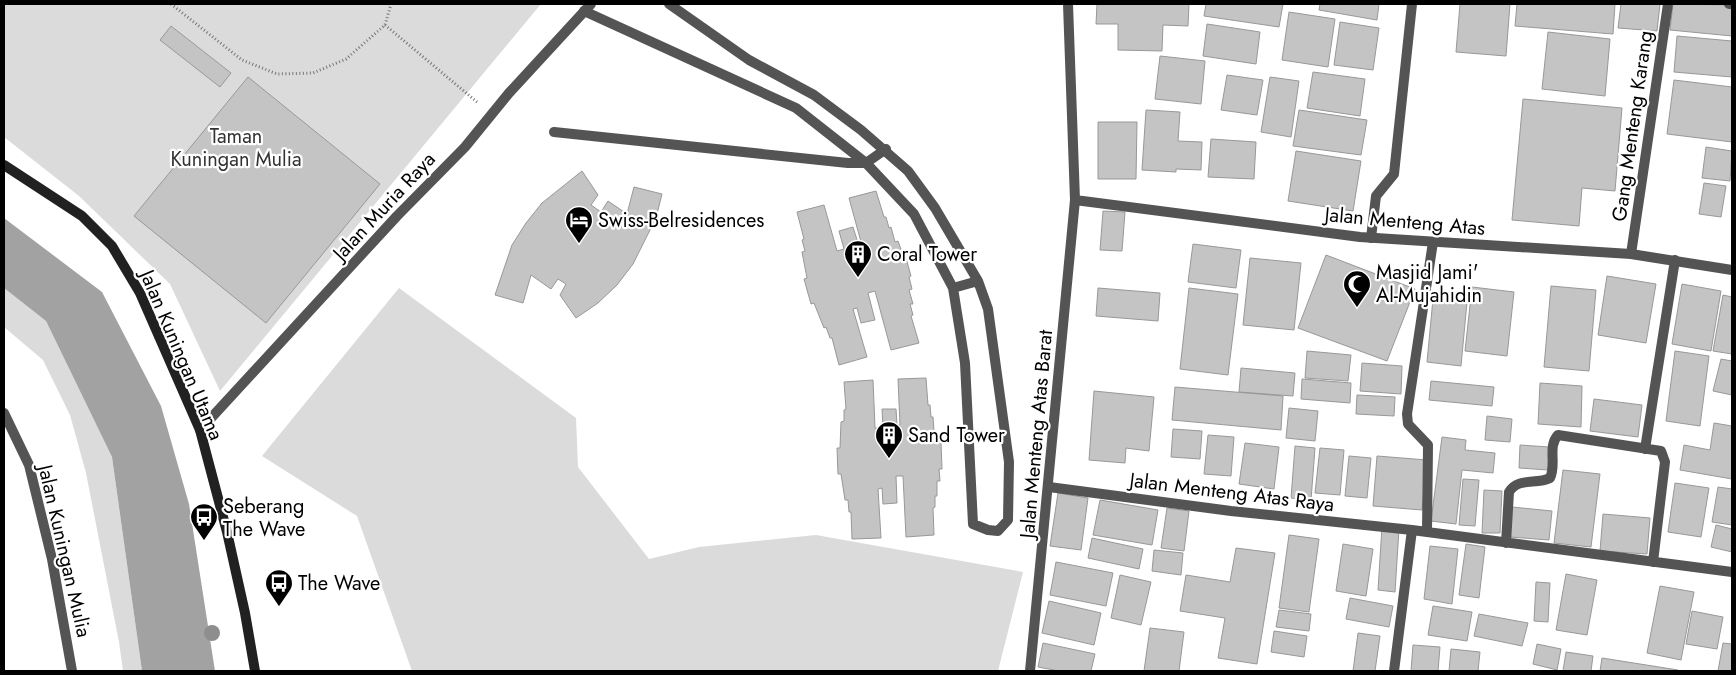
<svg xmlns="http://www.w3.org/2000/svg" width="1736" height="675" font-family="Jost,sans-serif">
<rect width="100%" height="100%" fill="#fff"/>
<!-- green -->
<path fill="#dbdbdb" d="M4 4H541L220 391 170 284 79 196 4 137Z
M4 288 46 321 112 457 142 671H123L119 642 86 473 70 415 43 360 4 327Z
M399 288 576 418 578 467 649 559 699 547 816 535 1023 572 998 671H412L357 516 262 456Z"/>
<!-- water -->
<path fill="#a2a2a2" d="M4 218 102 292 161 406 189 504 215 671H142L112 457 46 321 4 288Z"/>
<!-- building -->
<path fill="#c4c4c4" stroke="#989898" d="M1097 4H1189L1188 26 1163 25 1162 51 1118 50V24H1096Z
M1206 4H1283L1279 27 1204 16Z
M1320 4H1379L1377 20 1319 10Z
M1460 4H1510L1506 56 1456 52Z
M1517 4H1615L1613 34 1515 26Z
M1621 4H1660L1657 31 1618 28Z
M1673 4 1732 5V36L1670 30Z
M1289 12 1335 19 1328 67 1282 60Z
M1340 22 1379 28 1373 70 1334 65Z
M1207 24 1260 32 1256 64 1203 56Z
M171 26 231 73 220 87 160 40Z
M1548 32 1610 39 1605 96 1542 89Z
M1677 36 1732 41V77L1674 72Z
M1160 56 1205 61 1201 104 1155 99Z
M1313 72 1365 79 1360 116 1307 108Z
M1227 75 1263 80 1257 115 1221 110Z
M248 77 380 184 266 323 134 216Z
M1270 77 1299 81 1291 137 1261 132Z
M1674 80 1732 87V142L1667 134Z
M1523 99 1622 108 1615 191 1582 188 1579 226 1512 220Z
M1146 110 1180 112 1178 141 1202 142 1201 170 1176 169V172L1142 170Z
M1299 110 1367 120 1361 155 1293 146Z
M1098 122H1137L1136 179H1098Z
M1211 139 1256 142 1254 179 1208 177Z
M1706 147 1732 151 1730 181 1702 178Z
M1296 151 1361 161 1353 211 1288 201Z
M582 171 598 195 591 205 601 212 608 201 627 214 634 187 662 194 656 218 633 264 617 285 598 303 576 318 560 295 566 284 558 279 551 289 531 275 523 303 495 295 512 245 526 223 542 203Z
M1704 183 1726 186 1721 217 1699 214Z
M876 191 884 217H886L889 228 891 227 895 242 898 241 902 252 904 251 911 276 909 277 912 289 909 290 913 304H910L913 315 911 316 919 343 891 350 875 291 868 293 875 320 861 323 857 308 853 309 867 357 839 365 832 338H830L826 327 824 328 814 303 811 304 804 279 807 278 802 252 805 251 802 240 804 239 797 212 824 205 837 251 844 249 839 231 853 227 858 243 861 242 849 198Z
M1103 211 1125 212 1122 251 1100 250Z
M1193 244 1241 250 1236 288 1188 282Z
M1326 255 1415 289 1387 361 1298 328Z
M1250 258 1301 263 1294 330 1243 325Z
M1607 276 1656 284 1646 343 1598 335Z
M1682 284 1721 291 1711 351 1672 344Z
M1551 286 1596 290 1589 371 1544 367Z
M1472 287 1514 292 1507 356 1465 351Z
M1098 288 1160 293 1158 321 1096 316Z
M1189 288 1238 294 1228 375 1180 369Z
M1723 295 1732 297V354L1713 351Z
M1433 299 1467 302 1461 366 1427 362Z
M1307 351 1351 355 1348 381 1305 378Z
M1675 351 1709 356 1700 426 1666 421Z
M1721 359 1732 361V395L1713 391Z
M1362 363 1402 366 1401 394 1360 391Z
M1241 368 1295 373 1293 396 1239 392Z
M926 378 928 405H930L931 417H933L934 431H937L938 443H941L942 469H939L940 481H937V496H935V507L933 508 934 535 906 537 903 476H896L897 503 883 504 882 488 878 489 881 538 852 539 851 512H849L848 500H845L841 474H838L837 448H840L841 422 844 421V410L846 409 844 382 873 380 875 428H883L882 409H896L897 425H900L898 379Z
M1302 379 1351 383 1350 403 1301 399Z
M1431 381 1494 387 1492 406 1429 400Z
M1540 383 1582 386 1581 427 1538 424Z
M1175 387 1283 396 1281 430 1172 420Z
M1094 391 1154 397 1149 451 1126 448 1125 463 1089 460Z
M1357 395 1395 397 1394 416 1356 414Z
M1594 399 1642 405 1638 437 1590 431Z
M1289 408 1318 411 1315 441 1286 438Z
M1487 416 1512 419 1510 442 1485 440Z
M1714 423 1732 426V479L1680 470 1684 445 1710 450Z
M1173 429 1202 431 1200 459 1171 457Z
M1208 435 1234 437 1231 476 1204 474Z
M1442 437 1466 440 1465 450 1495 453 1493 473 1462 470 1456 524 1431 521Z
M1245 443 1279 447 1274 489 1239 484Z
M1520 445 1549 447 1548 470 1519 468Z
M1295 446 1315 448 1311 500 1291 498Z
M1320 448 1344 450 1340 495 1315 493Z
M1349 456 1371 458 1367 498 1345 496Z
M1377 456 1427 460 1422 510 1373 506Z
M1563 470 1600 474 1591 547 1554 543Z
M1463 479 1479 480 1475 526 1459 525Z
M1675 483 1709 488 1701 537 1668 532Z
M1718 487 1732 489V525L1712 522Z
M1484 490 1502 491 1500 533H1482Z
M1058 493 1088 498 1081 550 1050 546Z
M1100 500 1158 510 1152 545 1093 535Z
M1512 507 1552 511 1549 540 1510 537Z
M1167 508 1189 511 1184 551 1161 548Z
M1603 514 1650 518 1647 554 1600 551Z
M1716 525 1732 529V552L1711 547Z
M1382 527 1399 529 1395 592 1378 590Z
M1289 535 1319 539 1309 612 1279 608Z
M1092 538 1143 549 1139 569 1088 558Z
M1343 544 1373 549 1366 596 1336 591Z
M1466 544 1485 547 1479 598 1459 595Z
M1430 546 1458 549 1452 604 1424 599Z
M1236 548 1275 553 1257 664 1218 658 1225 618 1180 611 1186 575 1230 582Z
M1154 550 1183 553 1181 575 1152 571Z
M1056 562 1113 573 1106 606 1050 595Z
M1566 574 1597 580 1587 635 1556 630Z
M1120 575 1151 582 1141 625 1111 618Z
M1536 582 1550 583 1548 622 1534 621Z
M1660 586 1694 592 1681 660 1647 653Z
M1350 598 1393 606 1389 627 1346 619Z
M1049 601 1101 613 1094 645 1042 633Z
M1433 606 1472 612 1467 641 1428 635Z
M1279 610 1311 614 1309 631 1276 627Z
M1692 611 1723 617 1717 649 1686 644Z
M1479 614 1528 623 1522 646 1474 636Z
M1150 628 1184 632 1179 671H1144Z
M1274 631 1307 636 1304 657 1271 652Z
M1358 633 1380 636 1375 671H1353Z
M1043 643 1095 654 1091 671H1059L1038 667Z
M1723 643 1732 644V671H1718Z
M1537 644 1561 649 1557 670 1533 664Z
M1413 645 1440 647 1438 671H1411Z
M1451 649 1480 652 1478 671H1449Z
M1566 652 1593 656 1591 671H1563Z
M1602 658 1678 670V671H1600Z"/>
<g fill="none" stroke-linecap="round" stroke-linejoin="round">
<!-- path -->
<path stroke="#767676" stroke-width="3" stroke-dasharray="1 2.5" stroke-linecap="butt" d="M171 4 242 60 277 74 313 73 346 59 385 25 391 4
M385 25 477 102"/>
<!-- service -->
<path stroke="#545454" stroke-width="10" d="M584 11 796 108 866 163 914 214 953 288 965 363 973 524 988 530 998 531 1008 520 1009 462 988 309 978 281 935 208 908 171 861 130 814 95 749 60 669 4
M554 132 848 163H866L886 149
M1371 238 1376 196 1394 174 1412 4
M953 288 978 281"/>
<!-- minor -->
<path stroke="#545454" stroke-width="10" d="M1729 4H1732
M1631 254 1668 4
M4 413 29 465 52 559 72 671
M200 430 397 216 465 147 509 93 591 4
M1645 449 1675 260
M1049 487 1231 511 1412 530 1732 572
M1427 532 1428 445 1408 424 1407 414 1433 242
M1506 543 1509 492C1518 477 1536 485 1550 478 1557 464 1547 447 1558 435L1661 451 1665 462 1653 562
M1394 671 1412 530"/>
<!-- tertiary -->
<path stroke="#545454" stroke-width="10" d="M1075 200 1360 237 1631 254 1732 270
M1030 671 1075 200 1068 4"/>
<!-- secondary -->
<path stroke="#212121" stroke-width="10" d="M4 165 82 216 112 246 140 293 200 430 227 532 245 613 255 671"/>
</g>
<!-- trees -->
<circle fill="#8e8e8e" cx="212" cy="633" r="8"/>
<!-- icons -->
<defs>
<g id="hotel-pin" transform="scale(1.4375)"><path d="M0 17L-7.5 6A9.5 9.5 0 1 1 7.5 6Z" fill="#000" stroke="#fff"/><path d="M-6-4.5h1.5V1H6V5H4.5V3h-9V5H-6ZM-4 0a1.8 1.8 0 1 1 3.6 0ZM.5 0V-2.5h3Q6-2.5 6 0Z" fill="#fff"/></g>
<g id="building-pin" transform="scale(1.4375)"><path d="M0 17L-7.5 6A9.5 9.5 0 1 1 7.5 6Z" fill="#000" stroke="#fff"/><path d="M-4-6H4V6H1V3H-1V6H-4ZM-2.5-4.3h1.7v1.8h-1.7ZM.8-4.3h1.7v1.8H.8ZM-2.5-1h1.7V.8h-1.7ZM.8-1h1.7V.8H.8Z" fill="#fff"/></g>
<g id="mosque-pin" transform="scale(1.4375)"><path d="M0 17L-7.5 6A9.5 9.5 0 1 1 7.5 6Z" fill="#000" stroke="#fff"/><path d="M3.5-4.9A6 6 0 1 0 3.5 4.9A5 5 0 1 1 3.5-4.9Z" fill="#fff"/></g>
<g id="bus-pin" transform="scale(1.4375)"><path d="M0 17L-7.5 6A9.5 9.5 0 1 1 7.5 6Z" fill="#000" stroke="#fff"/><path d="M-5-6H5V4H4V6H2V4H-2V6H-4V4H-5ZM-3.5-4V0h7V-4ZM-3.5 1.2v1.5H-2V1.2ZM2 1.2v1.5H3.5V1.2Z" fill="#fff"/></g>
</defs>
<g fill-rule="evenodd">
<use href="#hotel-pin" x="579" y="220"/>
<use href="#building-pin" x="858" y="254"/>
<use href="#mosque-pin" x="1357" y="284"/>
<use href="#building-pin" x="889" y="435"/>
<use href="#bus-pin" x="204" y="517"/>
<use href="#bus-pin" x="279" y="583"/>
</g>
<g text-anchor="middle" stroke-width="4.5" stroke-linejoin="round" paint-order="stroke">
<!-- street labels -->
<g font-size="20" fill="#000" stroke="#fff">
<text transform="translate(1632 126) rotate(-82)" y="7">Gang Menteng Karang</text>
<text transform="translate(384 206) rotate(-47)" y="7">Jalan Muria Raya</text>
<text transform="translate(1405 221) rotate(5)" y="7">Jalan Menteng Atas</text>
<text transform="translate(182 355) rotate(67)" y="7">Jalan Kuningan Utama</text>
<text transform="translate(1036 434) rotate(-85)" y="7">Jalan Menteng Atas Barat</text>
<text transform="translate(1232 492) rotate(7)" y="7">Jalan Menteng Atas Raya</text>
<text transform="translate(65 551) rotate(77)" y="7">Jalan Kuningan Mulia</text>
</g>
<!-- park labels -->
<g font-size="20" fill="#323232" stroke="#fff">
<text x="236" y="143">Taman<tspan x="236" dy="23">Kuningan Mulia</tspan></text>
</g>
<!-- poi labels -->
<g font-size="20" fill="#000" stroke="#fff" text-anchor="start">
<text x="598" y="227">Swiss-Belresidences</text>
<text x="877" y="261">Coral Tower</text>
<text x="1376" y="279">Masjid Jami'<tspan x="1376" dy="23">Al-Mujahidin</tspan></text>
<text x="908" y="442">Sand Tower</text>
<text x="223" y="513">Seberang<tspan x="223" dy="23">The Wave</tspan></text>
<text x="298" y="590">The Wave</text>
</g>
</g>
<!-- border -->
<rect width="1736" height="675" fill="none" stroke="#000000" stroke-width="10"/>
</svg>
